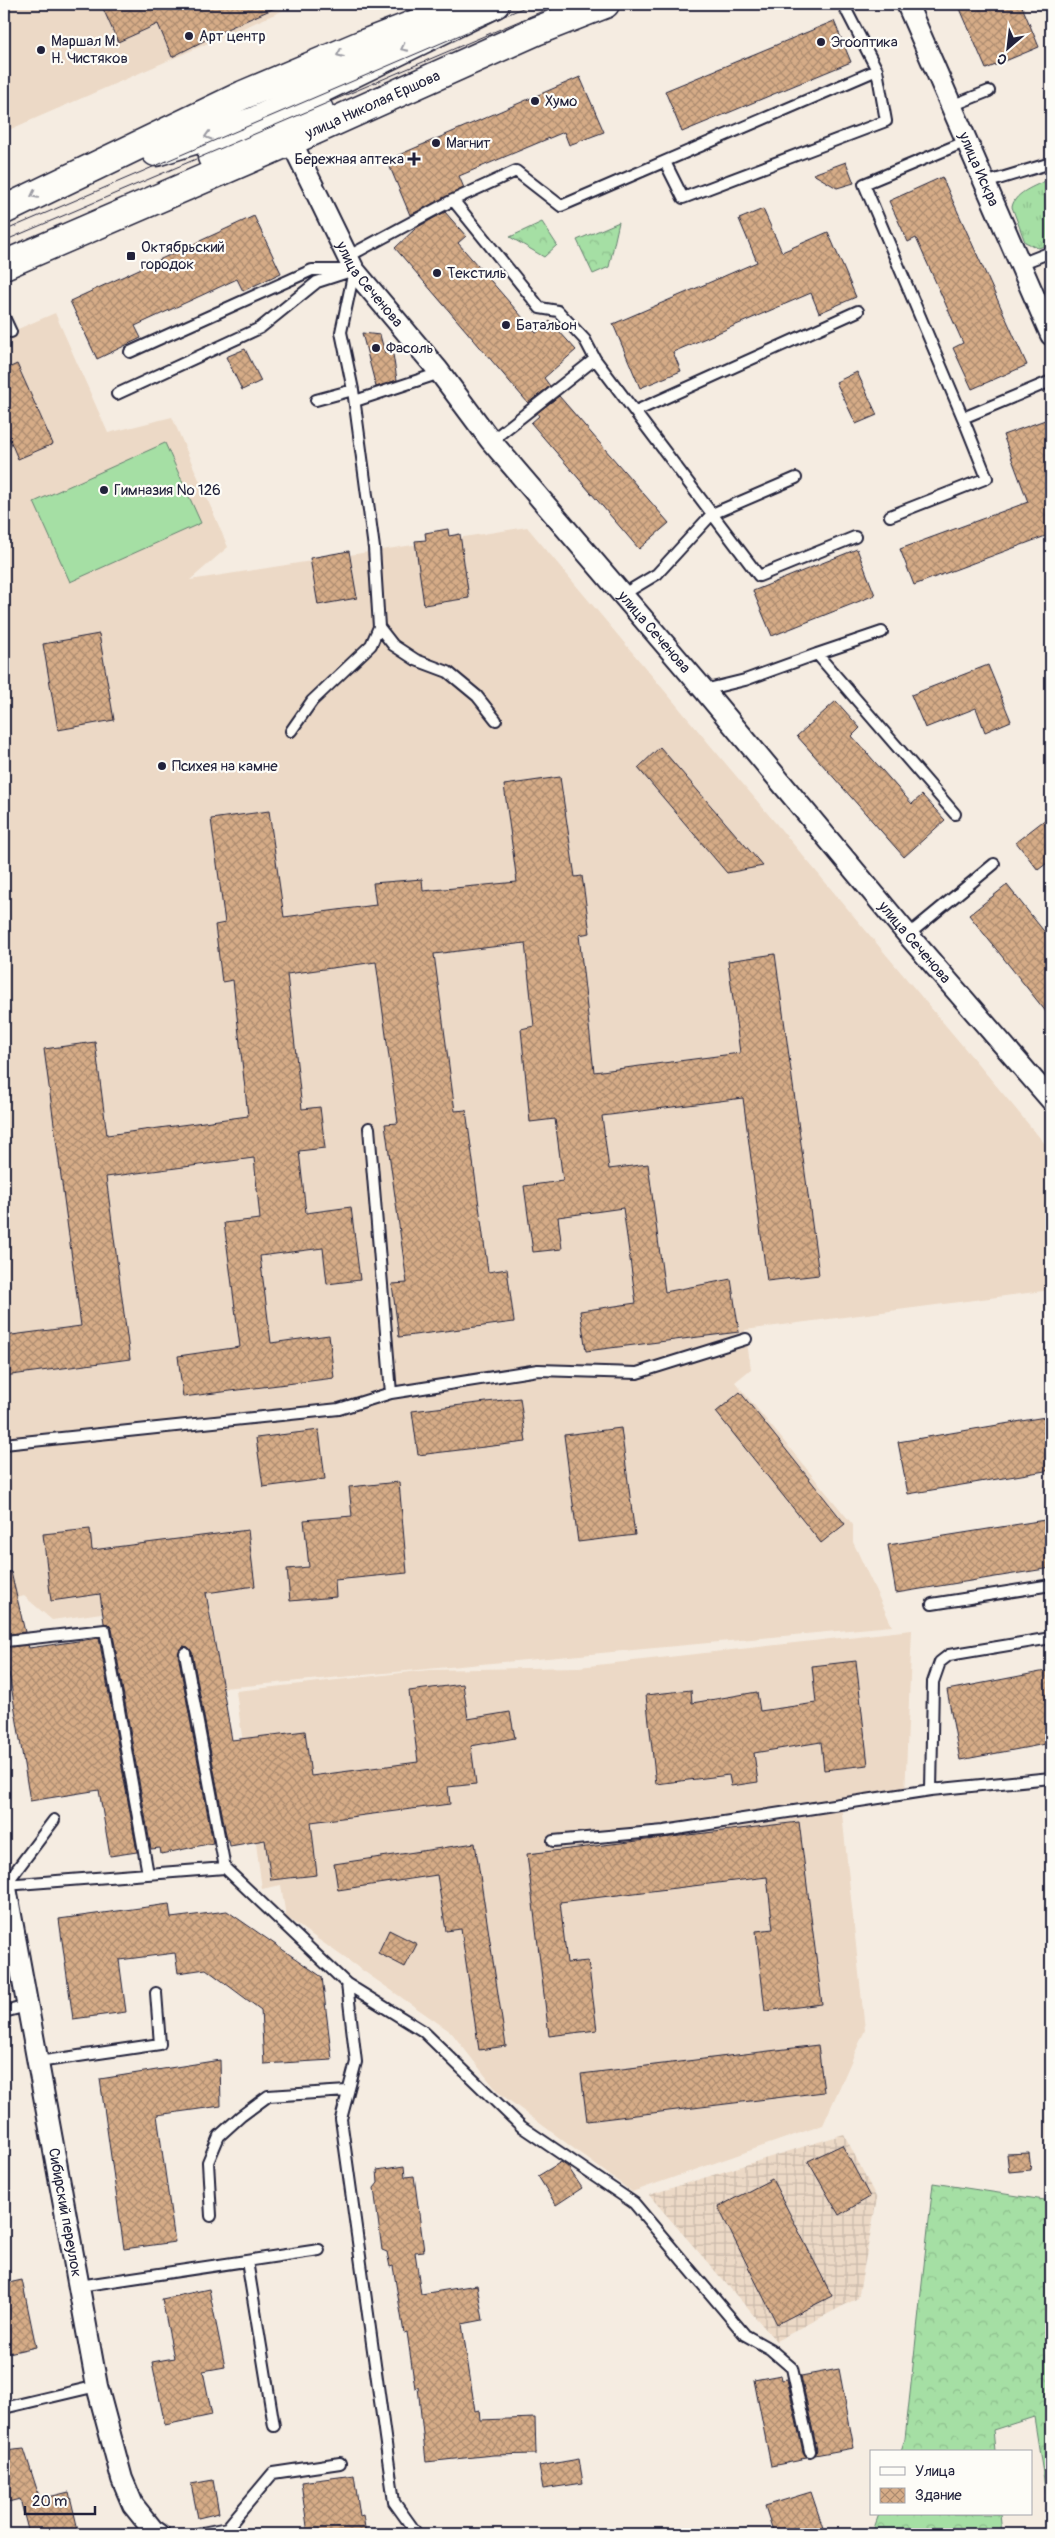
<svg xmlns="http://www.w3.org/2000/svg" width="1055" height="2538" font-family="Pangolin,sans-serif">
<defs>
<pattern id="industrial-grid" width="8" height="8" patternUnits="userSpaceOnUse" patternTransform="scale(1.25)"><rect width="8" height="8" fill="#ecd9c6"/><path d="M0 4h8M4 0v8" fill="none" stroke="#cabaab"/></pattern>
<pattern id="grass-tufts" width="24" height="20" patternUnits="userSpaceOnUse" patternTransform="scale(1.25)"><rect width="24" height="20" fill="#a5dfa4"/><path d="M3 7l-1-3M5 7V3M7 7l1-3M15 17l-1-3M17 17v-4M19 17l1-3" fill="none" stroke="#8ebf8e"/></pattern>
<pattern id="forest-crowns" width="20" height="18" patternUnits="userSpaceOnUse" patternTransform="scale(1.25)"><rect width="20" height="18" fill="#a5dfa4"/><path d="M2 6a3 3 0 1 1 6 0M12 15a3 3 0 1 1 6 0" fill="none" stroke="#8ebf8e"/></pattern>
<pattern id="building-cross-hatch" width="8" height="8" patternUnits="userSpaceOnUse" patternTransform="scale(1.25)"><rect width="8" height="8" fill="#d6ac87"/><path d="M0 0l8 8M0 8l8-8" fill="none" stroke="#ad8c70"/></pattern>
</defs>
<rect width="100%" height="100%" fill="#f5ece1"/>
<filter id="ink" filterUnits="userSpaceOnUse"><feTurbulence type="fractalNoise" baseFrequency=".02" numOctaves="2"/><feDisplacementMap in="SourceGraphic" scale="10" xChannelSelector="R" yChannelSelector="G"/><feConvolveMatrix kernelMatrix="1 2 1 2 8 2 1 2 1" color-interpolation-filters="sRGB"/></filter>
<g filter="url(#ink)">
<!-- built -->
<path fill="#ecd9c6" d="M4 4H298L4 132Z
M55 313 108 433 172 417 228 547 190 580 527 527 1051 1151V1290L745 1330 751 1369 735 1382 853 1525V1542L892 1626 223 1688 208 1598 52 1620 24 1596 4 1602V335Z
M912 1630 905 1795 841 1804 865 2030 823 2125 632 2192 498 2092 451 2032 286 1917 281 1885 262 1889 236 1691 429 1670 579 1667Z"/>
<!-- industrial -->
<path fill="url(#industrial-grid)" d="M844 2134 877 2199 858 2298 776 2341 649 2195Z"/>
<!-- grass -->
<path fill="url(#grass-tufts)" stroke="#648070" d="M1051 178V244L1038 248 1025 242 1012 207C1015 191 1039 185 1051 178Z"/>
<!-- forest -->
<path fill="url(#forest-crowns)" stroke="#648070" d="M542 222 557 245 544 257 510 237Z
M619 222 609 267 593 274 577 240Z
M933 2183 1051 2201V2524L1034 2417 993 2430 995 2452H901L905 2439Z
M879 2514H1000L1002 2534H872Z"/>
<!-- garden -->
<path fill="#a5dfa4" stroke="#648070" d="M165 443 201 523 70 582 34 502Z"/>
<!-- building -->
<path fill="url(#building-cross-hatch)" stroke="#22223b" d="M101 4H284L229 28 172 57 158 24 118 42Z
M958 4H1021L1039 47 986 69Z
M834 21 851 62 682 132 665 91Z
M580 77 604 132 569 145 564 132 459 176 464 188 410 215 387 160Z
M846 162 854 183 837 188 813 174Z
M942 177 1027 365 972 389 953 348 963 343 916 238 908 242 889 201Z
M763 209 782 252 828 232 856 297 819 313 811 293 673 352 681 371 640 388 613 324 757 262 739 219Z
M445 212 466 236 458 243 536 333 550 321 576 350 544 378 550 386 528 403 395 248 416 228Z
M254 216 281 273 243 291 237 279 135 326 141 338 97 359 70 301Z
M362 333 380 335 385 353 393 354 397 380 376 387Z
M245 349 261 381 242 390 226 357Z
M17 364 53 444 18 459 4 426V370Z
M857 372 877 415 856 424 836 382Z
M559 396 669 523 639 549 531 423 539 416 537 413Z
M1048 419 1051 429V534L914 585 900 549 1028 502 1003 435Z
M448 529 449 536 460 534 469 598 424 605 415 541 426 540 425 533Z
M857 549 875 595 772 636 753 591Z
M349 551 357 598 318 605 310 558Z
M99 634 114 720 58 730 43 644Z
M988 665 1011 721 985 732 976 708 925 728 911 695Z
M836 701 860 728 852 736 912 804 922 795 945 820 904 857 797 736Z
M660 747 763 866 727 873 638 768Z
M560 777 575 877 582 876 590 933 579 935 594 1072 740 1053 728 961 775 954 819 1275 767 1281 743 1098 602 1116 609 1169 648 1164 665 1292 731 1279 739 1332 586 1351 580 1311 636 1303 623 1208 558 1217 562 1249 533 1252 524 1186 563 1181 555 1119 530 1122 521 1029 534 1026 525 943 434 954 455 1111 466 1110 488 1272 507 1269 514 1322 399 1337 392 1284 407 1283 385 1124 398 1123 376 962 287 974 302 1109 320 1107 325 1148 299 1151 306 1213 351 1207 360 1280 327 1284 323 1248 260 1256 271 1343 329 1335 334 1378 183 1397 178 1356 240 1347 224 1223 260 1219 254 1158 106 1177 130 1359 4 1376V1336L81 1326 44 1049 95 1042 107 1135 248 1116 233 980 222 982 215 925 225 923 211 819 269 811 284 917 376 905 373 883 422 879 423 891 517 882 504 785Z
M1051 815V860L1038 870 1016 842Z
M1007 885 1051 940V1018L969 915Z
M740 1392 845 1524 821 1543 716 1412Z
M520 1398 526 1442 418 1455 412 1411Z
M1051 1416V1470L908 1494 898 1442Z
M621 1428 635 1535 578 1542 564 1435Z
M319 1430 325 1479 263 1487 256 1438Z
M399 1482 407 1573 335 1580 336 1597 290 1601 287 1569 309 1567 304 1520 352 1516 349 1487Z
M1051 1519V1568L896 1593 888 1545Z
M90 1529 92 1550 248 1530 255 1586 206 1593 232 1740 305 1731 311 1776 418 1762 409 1691 463 1684 468 1719 510 1712 515 1738 471 1746 476 1784 448 1787 450 1804 311 1822 317 1875 271 1880 265 1840 230 1846 229 1840H227L192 1652 188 1647 183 1646 178 1654 213 1843 161 1854 160 1848 151 1849 112 1629 108 1624 104 1623 100 1594 51 1601 43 1534Z
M11 1572 25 1632 4 1635V1573Z
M99 1638 137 1852 110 1856 99 1790 30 1801 9 1673 4 1674V1647L28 1645 29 1648Z
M856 1661 868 1765 824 1770 821 1742 754 1753 758 1782 731 1786 729 1775 656 1784 646 1695 691 1690 692 1703 757 1692 760 1711 816 1703 812 1666Z
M1051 1670V1743L960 1760 947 1690Z
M799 1822 822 2004 765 2011 756 1931 773 1929 767 1877 560 1902 567 1963 588 1961 597 2030 549 2036 527 1854Z
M475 1843 506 2046 479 2050 461 1929 446 1931 437 1875 338 1890 334 1864Z
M169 1904 171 1918 227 1911 322 1977 332 2060 264 2064 261 2010 206 1969 178 1973 175 1953 119 1960 126 2012 73 2019 59 1919Z
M389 1930 417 1944 405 1967 378 1953Z
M818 2045 824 2092 587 2121 581 2074Z
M220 2060 221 2106 157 2115 175 2242 124 2249 100 2079Z
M842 2145 870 2197 839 2215 808 2161Z
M1029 2153 1031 2170 1009 2172 1007 2154Z
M561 2162 568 2167 582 2188 556 2205 538 2176Z
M404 2166 405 2177 414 2176 424 2251 415 2252 421 2294 477 2285 483 2320 462 2324 475 2411 479 2410 480 2420 535 2418 536 2454 493 2455 426 2462 418 2387 415 2388 407 2332 404 2333 393 2266 390 2267 387 2252 382 2250 374 2188 378 2183 377 2170Z
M772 2179 832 2296 777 2324 718 2207Z
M22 2280 36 2347 4 2354V2284Z
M209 2289 225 2367 203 2371 212 2415 165 2425 152 2362 174 2358 162 2299Z
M839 2369 854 2448 815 2455 817 2450 801 2376Z
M781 2375 782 2380 787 2379 803 2452 807 2457 801 2458 802 2460 771 2466 754 2380Z
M24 2449 40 2499 69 2492 79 2534H29L20 2499 4 2503V2451Z
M579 2459 583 2483 543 2489 539 2466Z
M354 2475 360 2516 363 2515 366 2534H308L301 2482Z
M213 2480 219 2513 198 2518 191 2484Z
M811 2492 825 2534H774L765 2506Z"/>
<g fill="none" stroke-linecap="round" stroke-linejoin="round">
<!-- service casing -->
<g stroke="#22223b" stroke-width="14">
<path id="service" d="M951 106 989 91
M967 141 864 184 963 418 1051 381
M665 162 683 198 886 121 877 70 843 4
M985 183 1051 163
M453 200 540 308 558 311 585 340 595 359 491 441
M347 257 453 200 516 171 561 206 877 70
M1020 264 1051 252
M4 317 11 332
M130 352 312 270H343
M595 359 759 576 855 537
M117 394 260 328 317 282 354 270
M316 400 353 390
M355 401 431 376 438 370
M636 411 858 311
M890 516 987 478 963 418
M622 595 657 574 712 514 796 478
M379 627 393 645 416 660 448 672 477 696 496 720
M817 654 882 632
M704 690 745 680 817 654 955 814
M291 731 312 701 371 645 379 627 374 548 353 390 341 332 354 271
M908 935 994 864
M369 1128 391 1393
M4 1444 339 1409 391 1393 538 1370 637 1373 746 1339
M932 1604 1051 1585
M6 1641 105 1630 148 1874
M185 1653 225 1868
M936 1789 931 1790 933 1682 940 1662 949 1655 1051 1638
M553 1841 664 1831 931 1790 1051 1778
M6 1884 54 1820
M5 1885 225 1868 347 1984 423 2031 522 2127 634 2203 745 2335 770 2349 792 2368 810 2451
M347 1984 356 2062 341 2119 394 2502 417 2534
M4 2012 27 2006
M38 2062 160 2044 156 1993
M211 2216 208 2162 219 2136 241 2116 268 2096 347 2091
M247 2261 274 2426
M79 2286 319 2250
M4 2408 97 2386
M197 2534 227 2528 273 2473 340 2463"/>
</g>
<!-- minor casing -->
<g stroke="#22223b" stroke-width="24">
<g id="minor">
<path id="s1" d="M907 4 1051 335"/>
<path id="s2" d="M291 141 354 270 438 370 491 441 704 690 908 935 1051 1100"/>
<path id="s3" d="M4 1877 97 2386 122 2479 133 2505 153 2530 159 2534"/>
</g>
</g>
<!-- secondary casing -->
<g stroke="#22223b" stroke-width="31">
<g id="secondary">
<path d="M156 152 255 121 495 4"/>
<path d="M212 157 261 131 319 110"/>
<path d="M4 210 243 95 361 45 467 4"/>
<path id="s4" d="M4 265 291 141 536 31 605 4"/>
</g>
</g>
<!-- service -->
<use href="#service" stroke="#fdfcf7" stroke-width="10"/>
<!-- minor -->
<use href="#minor" stroke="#fdfcf7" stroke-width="20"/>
<!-- secondary -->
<use href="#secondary" stroke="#fdfcf7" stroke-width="28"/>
<!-- tram -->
<path stroke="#22223b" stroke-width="1" d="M4 231 532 4
M4 241 559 4"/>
</g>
<!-- one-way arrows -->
<defs><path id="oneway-chevron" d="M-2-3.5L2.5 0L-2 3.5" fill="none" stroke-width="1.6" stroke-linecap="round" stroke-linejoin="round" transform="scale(1.25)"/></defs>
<g stroke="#9a9aa2">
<use href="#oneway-chevron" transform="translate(404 48) rotate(154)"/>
<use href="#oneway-chevron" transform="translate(340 54) rotate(157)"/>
<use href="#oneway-chevron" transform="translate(208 136) rotate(163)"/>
<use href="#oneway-chevron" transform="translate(34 195) rotate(154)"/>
</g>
</g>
<!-- markers -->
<g fill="#22223b" stroke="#fdfcf7" stroke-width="2">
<circle cx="189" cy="36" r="5"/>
<circle cx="821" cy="42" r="5"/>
<circle cx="41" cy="50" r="5"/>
<circle cx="535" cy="101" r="5"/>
<circle cx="436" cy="143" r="5"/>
<path d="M411.5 151.5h5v5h5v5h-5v5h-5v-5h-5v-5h5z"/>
<rect x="126" y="251" width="10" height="10" rx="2.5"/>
<circle cx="437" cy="273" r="5"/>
<circle cx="506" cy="325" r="5"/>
<circle cx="376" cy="348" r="5"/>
<circle cx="104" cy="490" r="5"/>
<circle cx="162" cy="766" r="5"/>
</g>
<g text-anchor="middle" stroke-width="4.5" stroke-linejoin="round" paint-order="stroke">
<!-- poi labels -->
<g font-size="15" fill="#22223b" stroke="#fdfcf7" text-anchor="start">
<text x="199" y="41">Арт центр</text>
<text x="51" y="46">Маршал М.<tspan x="51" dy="17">Н. Чистяков</tspan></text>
<text x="831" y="47">Эгооптика</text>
<text x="545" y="106">Хумо</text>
<text x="446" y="148">Магнит</text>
<text x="404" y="164" text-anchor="end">Бережная аптека</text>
<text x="141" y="252">Октябрьский<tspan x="141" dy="17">городок</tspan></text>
<text x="447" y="278">Текстиль</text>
<text x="516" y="330">Батальон</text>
<text x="386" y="353">Фасоль</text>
<text x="114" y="495">Гимназия № 126</text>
<text x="172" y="771">Психея на камне</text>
</g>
<!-- street labels -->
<g font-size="15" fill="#22223b" stroke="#fdfcf7">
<text dy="5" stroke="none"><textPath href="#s4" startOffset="402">улица Николая Ершова</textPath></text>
<text dy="5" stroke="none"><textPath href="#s1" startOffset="180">улица Искра</textPath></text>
<text dy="5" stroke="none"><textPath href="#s2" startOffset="164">улица Сеченова</textPath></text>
<text dy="5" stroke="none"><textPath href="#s2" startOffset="614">улица Сеченова</textPath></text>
<text dy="5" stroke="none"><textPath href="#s2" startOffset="1019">улица Сеченова</textPath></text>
<text dy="5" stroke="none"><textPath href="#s3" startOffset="341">Сибирский переулок</textPath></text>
</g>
</g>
<!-- margin -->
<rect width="1055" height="2538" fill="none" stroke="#fdfcf7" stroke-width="20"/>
<rect x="10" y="10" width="1035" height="2518" fill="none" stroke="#22223b" stroke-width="2" filter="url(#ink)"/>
<!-- legend -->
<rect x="870" y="2450" width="162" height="65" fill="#fdfcf7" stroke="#a5a5ac"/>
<rect x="880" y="2467" width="25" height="8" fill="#fdfcf7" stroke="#a5a5ac"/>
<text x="915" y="2476" font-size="15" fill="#22223b">Улица</text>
<rect x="880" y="2488" width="25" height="15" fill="url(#building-cross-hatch)" stroke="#a5a5ac"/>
<text x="915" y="2500" font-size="15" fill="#22223b">Здание</text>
<!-- north arrow -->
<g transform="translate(1008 48) rotate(208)" stroke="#fdfcf7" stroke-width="4" paint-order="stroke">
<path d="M0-4L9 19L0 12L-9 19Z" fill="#22223b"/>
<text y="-8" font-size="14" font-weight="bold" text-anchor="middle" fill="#22223b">С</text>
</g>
<!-- scale -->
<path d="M25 2506v8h70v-8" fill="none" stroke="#22223b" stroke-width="2.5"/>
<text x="32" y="2506" font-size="15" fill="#22223b" stroke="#fdfcf7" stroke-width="4" paint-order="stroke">20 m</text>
</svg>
